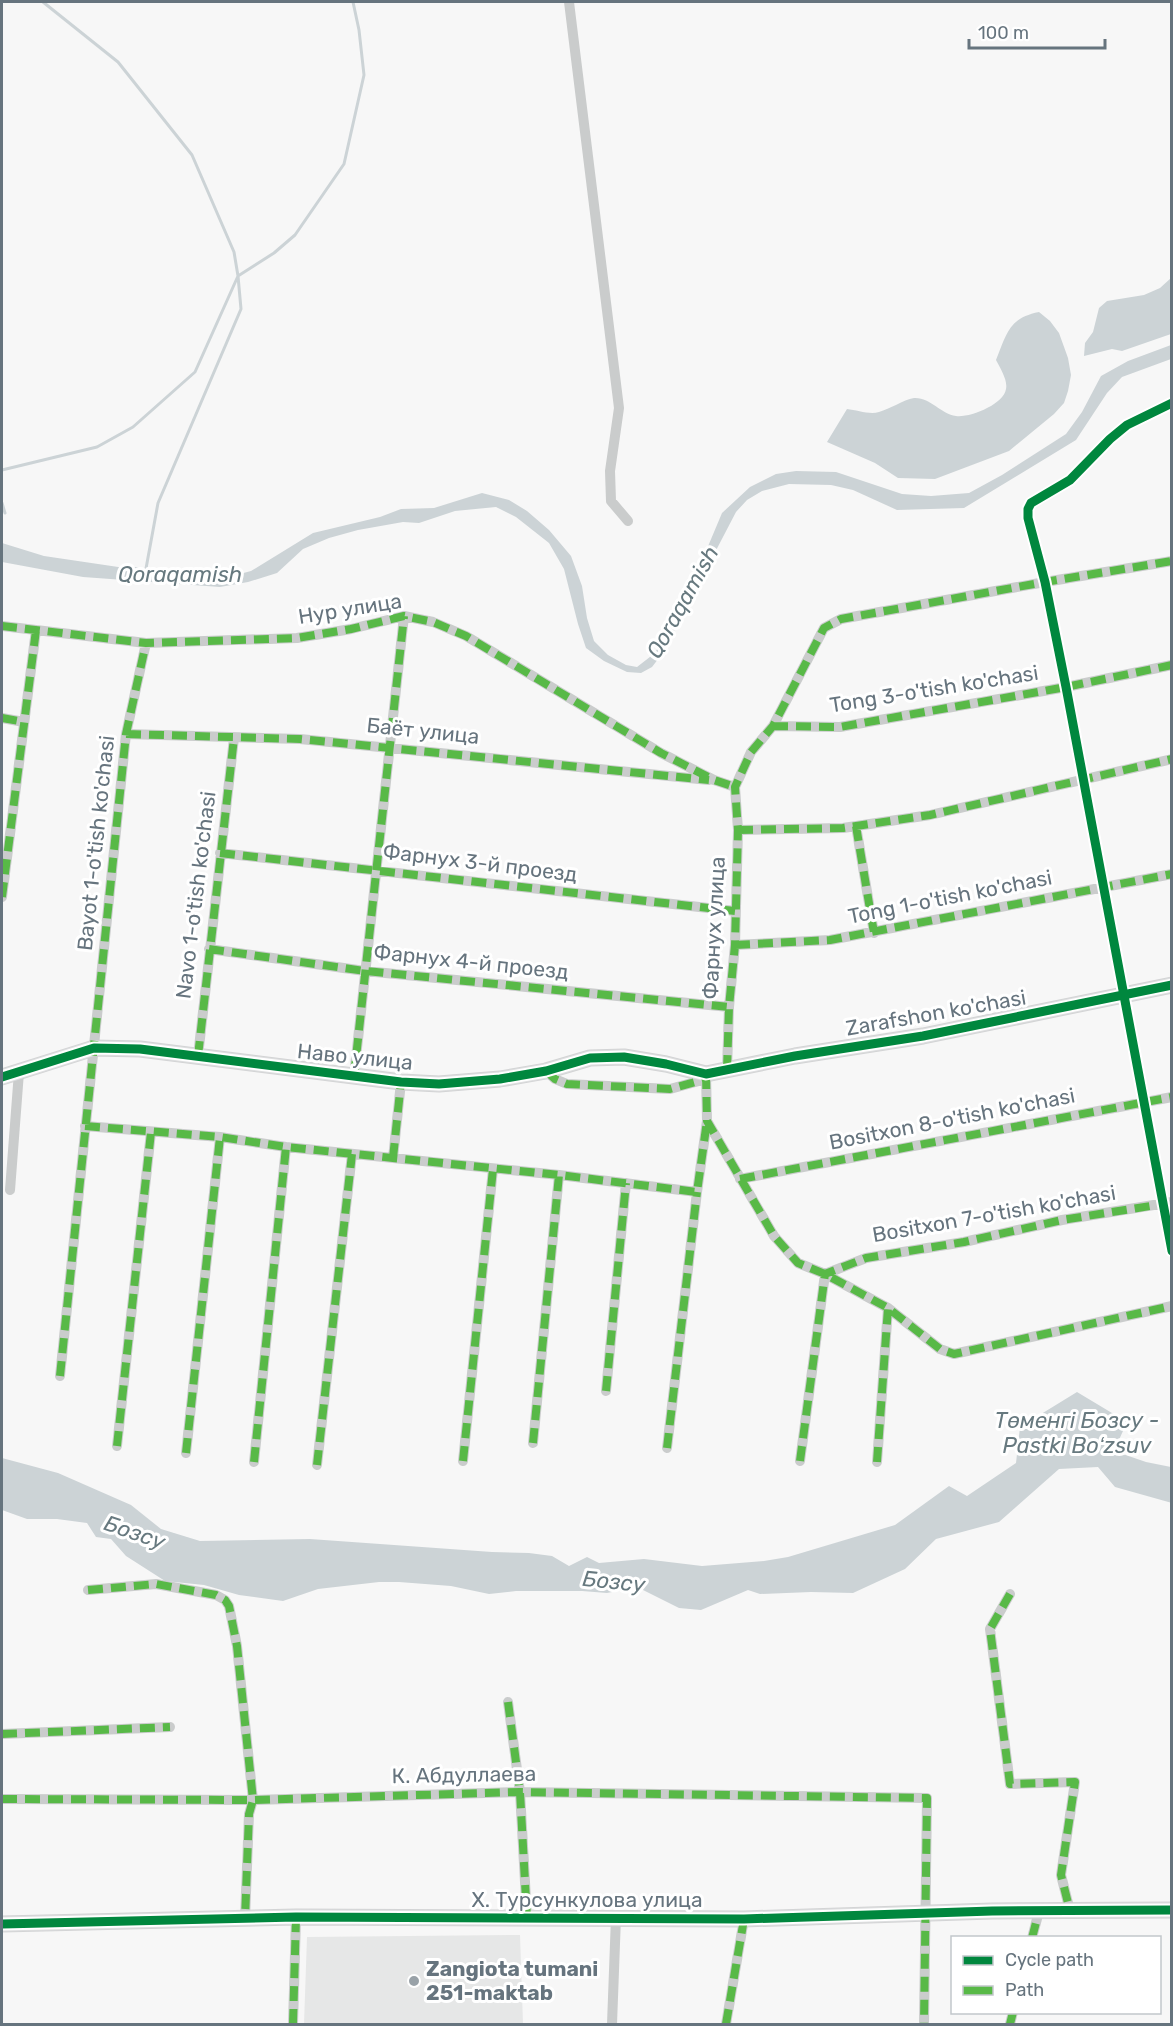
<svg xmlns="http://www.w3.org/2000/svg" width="1173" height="2026" font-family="Rubik,sans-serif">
<rect width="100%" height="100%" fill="#f7f7f7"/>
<!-- built -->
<path fill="#e6e7e7" d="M520 1935 523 2024H304L307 1937Z"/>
<!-- water -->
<path fill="#ccd3d6" d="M1171 278V334L1122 351 1112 349 1084 356 1085 343 1093 332 1099 308 1107 301 1144 295 1160 288Z
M1039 312 1050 321 1059 333 1068 358 1071 375 1068 391 1064 403 1054 414 1009 451 935 479 898 478 875 463 827 442 847 409C857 410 870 415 879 412 890 409 903 400 914 398 930 397 941 414 956 416 970 418 1004 404 1006 389 1008 380 1000 368 996 360 1007 333 1009 318 1039 312Z
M1171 345V359L1122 377 1107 393 1076 440 964 508 897 510 853 490 831 485 789 484 762 491 747 500 736 512 662 654 652 667 641 673 627 672 604 661 586 648 578 624 564 569 549 543 516 517 496 507 455 511 419 523 403 522 358 530 329 538 303 549 277 573 248 582 220 587 83 577 2 562V543L44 556 125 568 137 567 157 574 236 575 251 571 313 533 380 517 401 509 434 508 482 493 509 500 527 511 549 530 571 556 582 586 587 618 594 641 608 655 626 665 637 667 655 653 661 642 664 628 673 616 681 596 701 563 722 513 750 487 776 474 796 471 836 472 902 494 931 496 969 493 1002 475 1066 434 1082 412 1101 376 1128 361Z
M1077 1392 1127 1422 1114 1451 1146 1462 1171 1467 1172 1503 1115 1487 1098 1467 1059 1469 999 1522 936 1539 905 1569 853 1593 811 1592 760 1594 748 1590 701 1610 679 1608 637 1587 607 1593 582 1591H516L489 1594 451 1586 399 1582H379L318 1589 283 1601 239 1595 204 1585 165 1581 126 1556 111 1539 96 1537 87 1523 57 1519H27L2 1510V1458L58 1473 131 1505 161 1529 200 1541 310 1539 492 1552 529 1553 552 1556 569 1566 587 1557 599 1563 644 1559 702 1566 764 1561 788 1557 895 1525 949 1486 967 1496 1016 1463 1020 1427Z"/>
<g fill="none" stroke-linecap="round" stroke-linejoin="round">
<!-- stream -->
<path stroke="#ccd3d6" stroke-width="3" d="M43 2 118 62 192 155 234 252 238 276 241 309 158 503 145 574
M2 470 97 447 133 427 195 372 238 276 274 253 295 235 344 164 364 75 359 30 353 2
M2 503 5 513"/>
<!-- secondary casing -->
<g stroke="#d3d4d5" stroke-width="17">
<path id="secondary" d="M2 1077 94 1048 140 1049 401 1082 439 1084 500 1079 546 1071 590 1058 624 1057 666 1064 706 1074 795 1056 923 1036 1172 985
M2 1924 296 1917 744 1919 992 1911 1172 1910"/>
</g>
<!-- street -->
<path stroke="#cacccc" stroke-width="10" d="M569 2 619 408 610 471 611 501 628 521
M1172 403 1127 425 1110 439 1070 480 1031 503 1028 509V518L1045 582 1066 687 1172 1251
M2 626 146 643 297 638 351 629 404 616 433 622 466 636 661 753 714 780 735 787
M2 718 24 722
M773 726 840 727 1066 687 1172 665
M126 734 300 739 709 780
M856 826 874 933
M738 830 843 828 930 815 1172 759
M220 853 735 911
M2 897 36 630
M735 945 830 940 1172 874
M209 949 365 971 729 1007
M198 1056 234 738
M727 1070 729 1007 735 945 738 830 735 787 751 752 773 726 824 628 841 619 1045 582 1172 561
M546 1071 555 1079 567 1084 670 1089 706 1079
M706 1074 707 1121 774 1236 798 1263 825 1274 888 1308 940 1349 954 1354 1172 1306
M354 1076 404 616
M85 1126 220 1137 286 1147 559 1175 697 1192 707 1121
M393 1158 401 1082
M740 1179 1172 1097
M10 1190 19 1072
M60 1376 126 734 146 643
M606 1391 626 1183
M533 1443 559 1175
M117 1446 151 1132
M667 1448 697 1192
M186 1453 220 1137
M463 1461 493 1169
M800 1461 825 1274 866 1258 964 1242 1062 1220 1172 1202
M254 1462 286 1147
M877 1462 888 1308
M317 1465 352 1154
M88 1590 156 1584 216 1595 225 1600 229 1606 237 1646 253 1800 249 1814 245 1919
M1010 1594 990 1629 1010 1784 1075 1782 1061 1875 1070 1911
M508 1702 520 1792 527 1918
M2 1734 170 1727
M2 1799 253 1800 520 1792 927 1798 924 2024
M1032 1938 1039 1911
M293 2024 296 1917
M612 2024 616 1917
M726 2024 744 1919
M1010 2024 1013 2012"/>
<!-- secondary -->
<use href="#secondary" stroke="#dedfe0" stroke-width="15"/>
<!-- quiet -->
<path stroke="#58b947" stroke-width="8" stroke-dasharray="15 8" stroke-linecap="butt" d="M2 626 146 643 297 638 351 629 404 616 433 622 466 636 661 753 714 780 735 787
M2 718 24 722
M773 726 840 727 1066 687 1172 665
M126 734 300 739 709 780
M856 826 874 933
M738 830 843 828 930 815 1172 759
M220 853 735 911
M2 897 36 630
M735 945 830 940 1172 874
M209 949 365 971 729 1007
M198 1056 234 738
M727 1070 729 1007 735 945 738 830 735 787 751 752 773 726 824 628 841 619 1045 582 1172 561
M546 1071 555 1079 567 1084 670 1089 706 1079
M706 1074 707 1121 774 1236 798 1263 825 1274 888 1308 940 1349 954 1354 1172 1306
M354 1076 404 616
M85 1126 220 1137 286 1147 559 1175 697 1192 707 1121
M393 1158 401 1082
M740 1179 1172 1097
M60 1376 126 734 146 643
M606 1391 626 1183
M533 1443 559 1175
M117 1446 151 1132
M667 1448 697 1192
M186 1453 220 1137
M463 1461 493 1169
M800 1461 825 1274 866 1258 964 1242 1062 1220 1169 1203
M254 1462 286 1147
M877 1462 888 1308
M317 1465 352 1154
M88 1590 156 1584 216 1595 225 1600 229 1606 237 1646 253 1800 249 1814 245 1919
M1010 1594 990 1629 1010 1784 1075 1782 1061 1875 1070 1911
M508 1702 520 1792 527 1918
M2 1734 170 1727
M2 1799 253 1800 520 1792 927 1798 924 2024
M1032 1938 1039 1911
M293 2024 296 1917
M726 2024 744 1919
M1010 2024 1013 2012"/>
<!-- cycleway casing -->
<g stroke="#fff" stroke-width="13">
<path id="cycleway" d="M1172 403 1127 425 1110 439 1070 480 1031 503 1028 509V518L1045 582 1066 687 1172 1251
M2 1077 94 1048 140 1049 401 1082 439 1084 500 1079 546 1071 590 1058 624 1057 666 1064 706 1074 795 1056 923 1036 1172 985
M2 1924 296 1917 744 1919 992 1911 1172 1910"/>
</g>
<!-- cycleway -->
<use href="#cycleway" stroke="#00873e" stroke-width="9"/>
</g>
<!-- markers -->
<circle fill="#99a2a8" stroke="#fff" stroke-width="2" cx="414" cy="1981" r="6"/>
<g text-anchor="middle" stroke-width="6" stroke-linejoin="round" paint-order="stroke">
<!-- street labels -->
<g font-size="21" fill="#66747e" stroke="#fff">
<text transform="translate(350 609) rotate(-9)" y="7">Нур улица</text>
<text transform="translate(934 689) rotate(-9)" y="7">Tong 3-o'tish ko'chasi</text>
<text transform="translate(423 731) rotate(6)" y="7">Баёт улица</text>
<text transform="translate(96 843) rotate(-84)" y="7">Bayot 1-o'tish ko'chasi</text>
<text transform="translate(480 863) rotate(7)" y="7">Фарнух 3-й проезд</text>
<text transform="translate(196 895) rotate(-83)" y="7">Navo 1-o'tish ko'chasi</text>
<text transform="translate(950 897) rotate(-11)" y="7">Tong 1-o'tish ko'chasi</text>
<text transform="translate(714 928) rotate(-87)" y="7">Фарнух улица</text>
<text transform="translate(471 962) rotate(6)" y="7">Фарнух 4-й проезд</text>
<text transform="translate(936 1013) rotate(-10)" y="7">Zarafshon ko'chasi</text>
<text transform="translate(355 1057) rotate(6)" y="7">Наво улица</text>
<text transform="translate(952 1119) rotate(-11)" y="7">Bositxon 8-o'tish ko'chasi</text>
<text transform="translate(994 1214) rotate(-10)" y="7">Bositxon 7-o'tish ko'chasi</text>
<text transform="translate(464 1775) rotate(-1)" y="7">К. Абдуллаева</text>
<text x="587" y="1907">Х. Турсункулова улица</text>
</g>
<!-- poi labels -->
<g font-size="21" font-weight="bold" fill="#66747e" stroke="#fff" text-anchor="start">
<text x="426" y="1976">Zangiota tumani<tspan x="426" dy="24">251-maktab</tspan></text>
</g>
<!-- water labels -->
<g font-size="22" font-style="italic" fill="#67797f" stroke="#fff">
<text x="180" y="582">Qoraqamish</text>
<text transform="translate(682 602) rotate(-61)" y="8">Qoraqamish</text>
<text x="1077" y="1428">Төменгі Бозсу -<tspan x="1077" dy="25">Pastki Boʻzsuv</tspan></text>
<text transform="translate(135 1532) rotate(19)" y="8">Бозсу</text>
<text transform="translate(614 1581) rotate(6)" y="8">Бозсу</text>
</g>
</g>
<!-- border -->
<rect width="1173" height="2026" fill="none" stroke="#66747e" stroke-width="6"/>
<!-- legend -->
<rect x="951" y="1936" width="210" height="78" fill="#ffffff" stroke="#c2c7cb" stroke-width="1.5"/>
<rect x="963" y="1956" width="30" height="9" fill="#00873e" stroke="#c2c7cb" stroke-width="1.5"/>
<text x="1005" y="1966" font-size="18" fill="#66747e">Cycle path</text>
<rect x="963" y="1986" width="30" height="9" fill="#58b947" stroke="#c2c7cb" stroke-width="1.5"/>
<text x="1005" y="1996" font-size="18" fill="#66747e">Path</text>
<!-- scale -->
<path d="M969 39v9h136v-9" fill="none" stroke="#66747e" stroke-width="3"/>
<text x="978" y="39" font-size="18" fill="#66747e" stroke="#ffffff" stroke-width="4.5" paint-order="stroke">100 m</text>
</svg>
